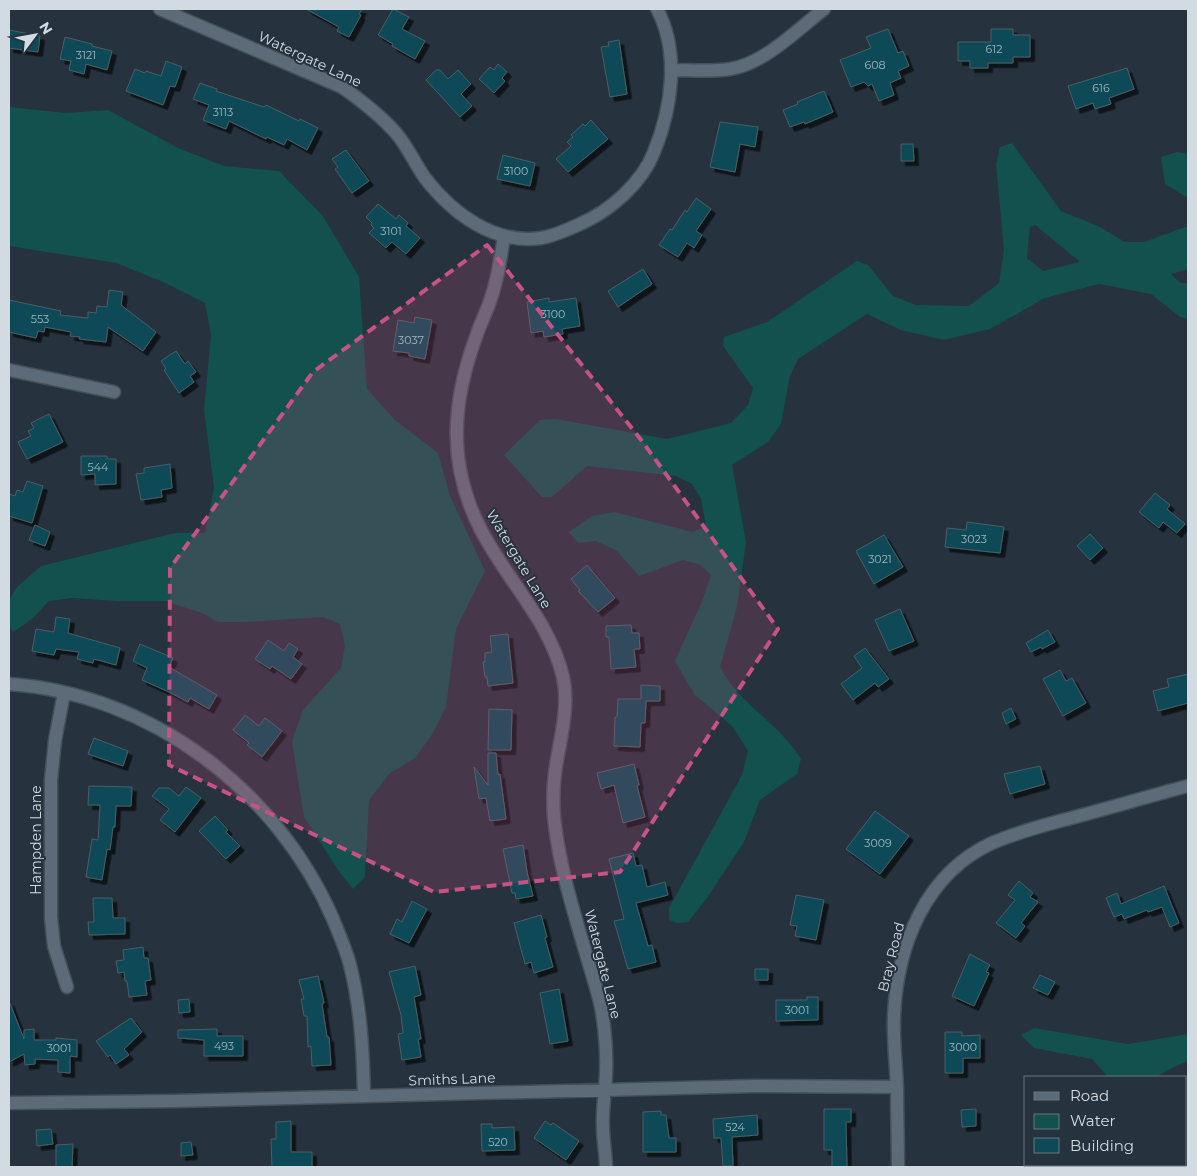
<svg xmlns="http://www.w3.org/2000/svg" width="1197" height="1176" font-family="Montserrat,sans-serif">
<defs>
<filter id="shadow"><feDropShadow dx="4.5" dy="4.5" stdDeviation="0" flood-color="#0009"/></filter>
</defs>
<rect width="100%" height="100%" fill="#26323d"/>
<!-- water -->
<path fill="#12514d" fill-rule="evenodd" d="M9 107 66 113 108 110 178 148 224 166 279 171 323 216 359 277 367 389 395 420 438 453 450 496 485 571 456 629 446 707 431 736 415 758 389 774 369 800 365 877 353 889 340 873 304 817 292 741 303 710 341 668 345 646 340 624 323 617 245 622H218L202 613 165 601H116L73 598 49 601 32 619 13 632 9 626V600L16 588 41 566 175 533H205L214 488 204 410 211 335 205 303 163 282 116 263 9 246Z
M1012 143 1061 211 1098 226 1125 242H1144L1188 226V269L1171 274 1180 283H1188V319L1180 317 1151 294 1099 284 1045 298 990 329 944 340 901 330 867 314 798 359 790 376 781 424 768 442 732 465 746 542 737 607 720 667C738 703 780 724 801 759L797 774 760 800 744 842 707 898 688 922 677 923 669 920V908L742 775 748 751 733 727 694 694 675 661 703 599 711 575 701 565 683 560 639 576 617 551 596 541 578 543 569 532 592 516 614 512 693 532 706 526 701 499 692 484 676 476 587 466 552 497H542L504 455 540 420 556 419 667 439 731 423 748 405 753 388 723 346 724 337 767 322 857 261 868 265 893 296 916 305 969 306 999 283 1004 250 996 165 1000 147ZM1035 225 1079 261V262L1043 271 1027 258 1030 227Z
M1177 152 1188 154V198L1165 184 1161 157Z
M1034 1028 1128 1044 1188 1034V1061L1172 1068 1156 1077H1106V1075L1092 1059 1034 1048 1021 1035Z"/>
<!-- building -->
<path fill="#0e4957" stroke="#4a5e64" filter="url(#shadow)" d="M306 9H362L359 14 361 15 349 37 337 31 339 27Z
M393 9 409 17 402 29 425 41 415 59 392 46 393 44 378 35Z
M888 29 898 53 903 51 909 66 898 71 901 78 890 83 894 95 879 101 872 84 868 86 864 82 851 87 840 60 871 48 866 37Z
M991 29H1013V35H1030V57H1013V63H988V68H970V61H958V42H991Z
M9 30 40 36 38 52 9 48Z
M65 37 92 44V46L112 51 107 70 86 64 84 74 69 70 71 61 60 59Z
M619 40 627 94 610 97 601 47 609 46 608 42Z
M166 61 182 67 175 87 170 86 163 105 126 91 135 69 145 73 146 71 161 76Z
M498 64 507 72 502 78 505 81 494 93 479 79 490 67 494 70Z
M1127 68 1134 89 1109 98 1111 104 1095 109 1093 103 1076 109 1068 86Z
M436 70H440L448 79 458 70 471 84 461 94 472 106 460 117 426 80Z
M200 83 217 89 216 91 264 107 266 105 299 121 300 119 318 128 307 150 287 139 284 145 267 137 266 139 229 121 226 129 203 120 209 105 193 99Z
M824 91 833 112 805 124 804 122 790 127 783 110 798 104 797 102Z
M591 120 608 139 568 172 556 159 571 146 567 142 573 137 571 135 583 124 585 126Z
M720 122 758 127 755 147 740 144 735 172 710 167Z
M901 144H913L914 161H901Z
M346 150 369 181 352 193 335 169 338 167 332 159Z
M503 155 535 163 530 186 497 179Z
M696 198 711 209 696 231 702 235 694 248 687 243 678 257 659 245 670 229 672 230 685 210 687 212Z
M378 204 396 219 399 215 408 223 406 226 420 238 406 254 392 242 386 248 369 233 374 228 371 225 372 223 366 217Z
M643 269 652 284 618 307 608 291Z
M109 290 123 292 121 305 156 332 143 351 108 327 106 342 79 339 80 337 70 336 71 332 45 327 44 332 38 331 36 338 9 332V300L61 311 60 315 88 318V312L96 313 97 306 107 307Z
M549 298V302L576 298 580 326 562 329 563 334 544 337 543 331 531 333 527 302Z
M415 317 432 320 425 359 409 356V353L393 351 398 320 414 323Z
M176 351 185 364 188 361 196 372 190 376 194 382 179 393 164 370 166 369 161 361Z
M49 414 63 442 27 459 18 442 31 436 28 431 34 428 31 423Z
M81 456H107V459H116V484L95 485V474L81 475Z
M170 464 172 488 161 490 162 497 141 500 136 474 144 473V468Z
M27 481 43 486 32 523 9 516V494L15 496 17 490 23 492Z
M1155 493 1170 505 1167 509 1185 524 1177 533 1163 522 1159 528 1139 512Z
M967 522 1004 527 1000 553 945 547 947 528 966 530Z
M35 525 50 532 45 546 29 540Z
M1090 534 1103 548 1090 560 1077 546Z
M884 535 903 567 874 584 856 551Z
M587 565 615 598 598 612 578 591 580 590 571 579Z
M900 609 914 641 889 651 875 620Z
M56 617 70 619 68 633 120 648 116 665 94 659 93 663 77 659 79 652 56 649 54 655 32 651 36 629 54 632Z
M631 625 632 633H639L640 649H634L636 667 611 669 609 637H606V626Z
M1048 630 1055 642 1042 649 1041 647 1031 652 1026 643Z
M508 634 513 683 488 686 487 677H485L483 662H485V653L492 652 490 636Z
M268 640 284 651 289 643 298 649 293 657 302 664 291 679 272 666 270 669 255 659Z
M140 644 173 658 169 667 217 695 209 709 190 698 188 702 169 692 142 680 147 668 133 661Z
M865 648 889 679 878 687 875 683 853 700 841 684 862 668 854 656Z
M1060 670 1066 681 1072 678 1086 703 1063 716 1043 679Z
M1188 674V703L1158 711 1153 691 1169 687 1167 679Z
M641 685 660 686V701H646L645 723H641L640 747 614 746 615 717H617L618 699H641Z
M1011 708 1016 719 1006 724 1002 713Z
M489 709 512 710 511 750H488Z
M245 715 259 726 265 718 282 731 262 757 247 745 249 743 233 730Z
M94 738 128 751 123 766 88 754Z
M488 753H496L498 775 500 774 506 819 490 821 486 798 479 799 474 767 488 785Z
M634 764 639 785 637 786 645 817 623 823 614 785 601 789 597 773Z
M1040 766 1045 784 1010 794 1004 774Z
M89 786 132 787 131 806H116L115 827H113L110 850 107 849 102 880 86 877 92 839 98 840 100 805H88Z
M186 787 201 798 175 832 160 820 169 809 152 796 159 788H169L179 796Z
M875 811 909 836 880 874 846 849Z
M215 816 228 830 226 832 240 846 226 859 199 831Z
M523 845 527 872 533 896 516 899 515 893H512L503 849Z
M633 853 636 866 642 865 647 887 665 882 668 895 636 903 648 946 652 945 656 962 628 969 614 921 624 919 609 859Z
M1019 881 1033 893 1030 897 1038 902 1021 923 1025 926 1016 938 996 923 1015 900 1008 895Z
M1164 886 1179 923 1170 927 1162 907 1148 912 1147 910 1124 919 1122 914 1114 917 1106 898 1117 893 1121 904Z
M796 895 824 900 816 940 795 936 797 926 790 925Z
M93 898H112L113 918H125V934L89 935 88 922H94Z
M412 901 427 909 409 943 390 934 397 919 402 922Z
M541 915 547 937 545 938 553 967 534 973 531 962 525 964 514 923Z
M143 947 144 958H148L151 980 145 981 147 995 129 997 127 981H125L124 972 118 973 116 961 124 960 123 950Z
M970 954 990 965 986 972 989 973 974 1006 952 996Z
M415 966 421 995 414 997 421 1039H418L421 1057 402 1060 398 1034 403 1033 401 1015 389 972Z
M755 969H768V980H755Z
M1040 975 1055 982 1048 995 1033 988Z
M318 976 324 1003 322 1004 327 1037H329L331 1065 312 1066 311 1046 308 1047 307 1016H304L301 999H304L299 980Z
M559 989 568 1041 550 1044 540 993Z
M807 997H818V1020L776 1021V1000H807Z
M189 999 190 1012 179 1013 178 1000Z
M9 1001 24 1039V1030L34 1029V1040H56V1038L77 1040V1057L70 1056V1073L58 1072V1060L35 1059V1064L25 1065 24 1054 9 1062Z
M131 1018 142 1032 124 1049 129 1055 116 1064 110 1055 108 1057 96 1041Z
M217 1029V1036H243V1056H204V1040L178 1038V1030Z
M945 1032H962V1036L980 1035V1058H963V1073H945Z
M824 1109H851V1122H846L847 1167H832V1150H824Z
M976 1109V1126L962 1127 961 1110Z
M661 1111V1115H666L669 1138H676V1152H643V1112Z
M757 1115 758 1135 732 1137 733 1166H723L721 1138H714L713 1119Z
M291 1121V1152H312V1167H272L271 1139H276V1122Z
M545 1121 551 1125 553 1123 579 1141 566 1160 534 1138Z
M481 1124H492V1128L514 1127 515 1150 482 1151Z
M51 1129 53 1144 37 1146 36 1130Z
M191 1142 193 1155 181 1156V1143Z
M73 1144 72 1167H56V1145Z"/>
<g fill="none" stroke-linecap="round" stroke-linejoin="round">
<!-- street casing -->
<g stroke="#454f59" stroke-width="15">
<path id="street" d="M160 9 342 87C362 101 380 115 396 133 408 147 415 164 425 178 452 213 494 245 541 238 554 236 567 230 580 224 610 211 642 183 654 152 672 108 680 52 657 9
M671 70C690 70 710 72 730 69 764 64 797 30 824 9
M504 236C501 256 498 279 491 298 487 311 481 322 477 334 452 401 447 463 480 528 505 578 550 621 563 677 570 708 559 742 555 773 553 787 553 803 554 817 559 867 575 916 589 964 593 978 598 993 601 1007 605 1029 607 1053 606 1075 605 1093 602 1110 603 1128 603 1141 606 1154 606 1167
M9 370 114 392
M9 684C151 694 277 790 333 919 339 934 346 949 350 965 361 1008 363 1052 364 1096
M64 693 55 740 51 780V918L54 946 67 987
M9 1103 175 1101 755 1086 896 1087
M898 1167C898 1141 897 1114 897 1088 896 1063 893 1040 894 1016 897 946 925 874 992 843 1017 832 1045 825 1071 818 1110 808 1149 796 1188 786"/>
</g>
<!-- street -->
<use href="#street" stroke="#5d6b78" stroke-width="12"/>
</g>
<!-- marked area -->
<path fill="#c75284" fill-opacity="0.2" stroke="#c75284" stroke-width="4" stroke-dasharray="10 6" stroke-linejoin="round" d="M487 245 642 441 778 629 620 872 434 892 169 765 170 568 313 372Z"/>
<g text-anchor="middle" stroke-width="4" stroke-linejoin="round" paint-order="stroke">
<!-- number labels -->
<g font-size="11" fill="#a2b6bf">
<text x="994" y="53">612</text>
<text x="86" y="59">3121</text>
<text x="875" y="69">608</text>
<text x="1101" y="92">616</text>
<text x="223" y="116">3113</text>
<text x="516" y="175">3100</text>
<text x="391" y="235">3101</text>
<text x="553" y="318">3100</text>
<text x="40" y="323">553</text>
<text x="411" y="344">3037</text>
<text x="98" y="471">544</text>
<text x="974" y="543">3023</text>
<text x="880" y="563">3021</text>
<text x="878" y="847">3009</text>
<text x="797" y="1014">3001</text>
<text x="224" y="1050">493</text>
<text x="963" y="1051">3000</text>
<text x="59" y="1052">3001</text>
<text x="735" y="1131">524</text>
<text x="498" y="1146">520</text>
</g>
<!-- street labels -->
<g font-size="14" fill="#d3dbe2" stroke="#26323d">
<text transform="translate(310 59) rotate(25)" y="5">Watergate Lane</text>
<text transform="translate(519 559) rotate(59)" y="5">Watergate Lane</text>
<text transform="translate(36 840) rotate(-90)" y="5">Hampden Lane</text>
<text transform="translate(891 957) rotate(-76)" y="5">Bray Road</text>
<text transform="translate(603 964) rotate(76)" y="5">Watergate Lane</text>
<text transform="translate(452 1079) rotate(-2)" y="5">Smiths Lane</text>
</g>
</g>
<!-- border -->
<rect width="1197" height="1176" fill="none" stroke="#d3dbe2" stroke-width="20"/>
<!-- legend -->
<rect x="1024" y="1076" width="162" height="90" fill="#26323d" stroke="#6b767f"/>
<rect x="1034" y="1092" width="25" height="8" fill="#5d6b78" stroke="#6b767f"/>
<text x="1070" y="1101" font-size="15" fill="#d3dbe2">Road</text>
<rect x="1034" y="1114" width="25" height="15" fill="#12514d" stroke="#6b767f"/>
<text x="1070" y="1126" font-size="15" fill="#d3dbe2">Water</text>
<rect x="1034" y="1138" width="25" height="15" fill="#0e4957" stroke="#6b767f"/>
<text x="1070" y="1151" font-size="15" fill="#d3dbe2">Building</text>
<!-- north arrow -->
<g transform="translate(35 35) rotate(58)" stroke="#26323d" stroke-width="4" paint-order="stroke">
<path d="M0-4L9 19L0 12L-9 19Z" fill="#d3dbe2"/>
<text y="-8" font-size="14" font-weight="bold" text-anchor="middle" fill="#d3dbe2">N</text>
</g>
</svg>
